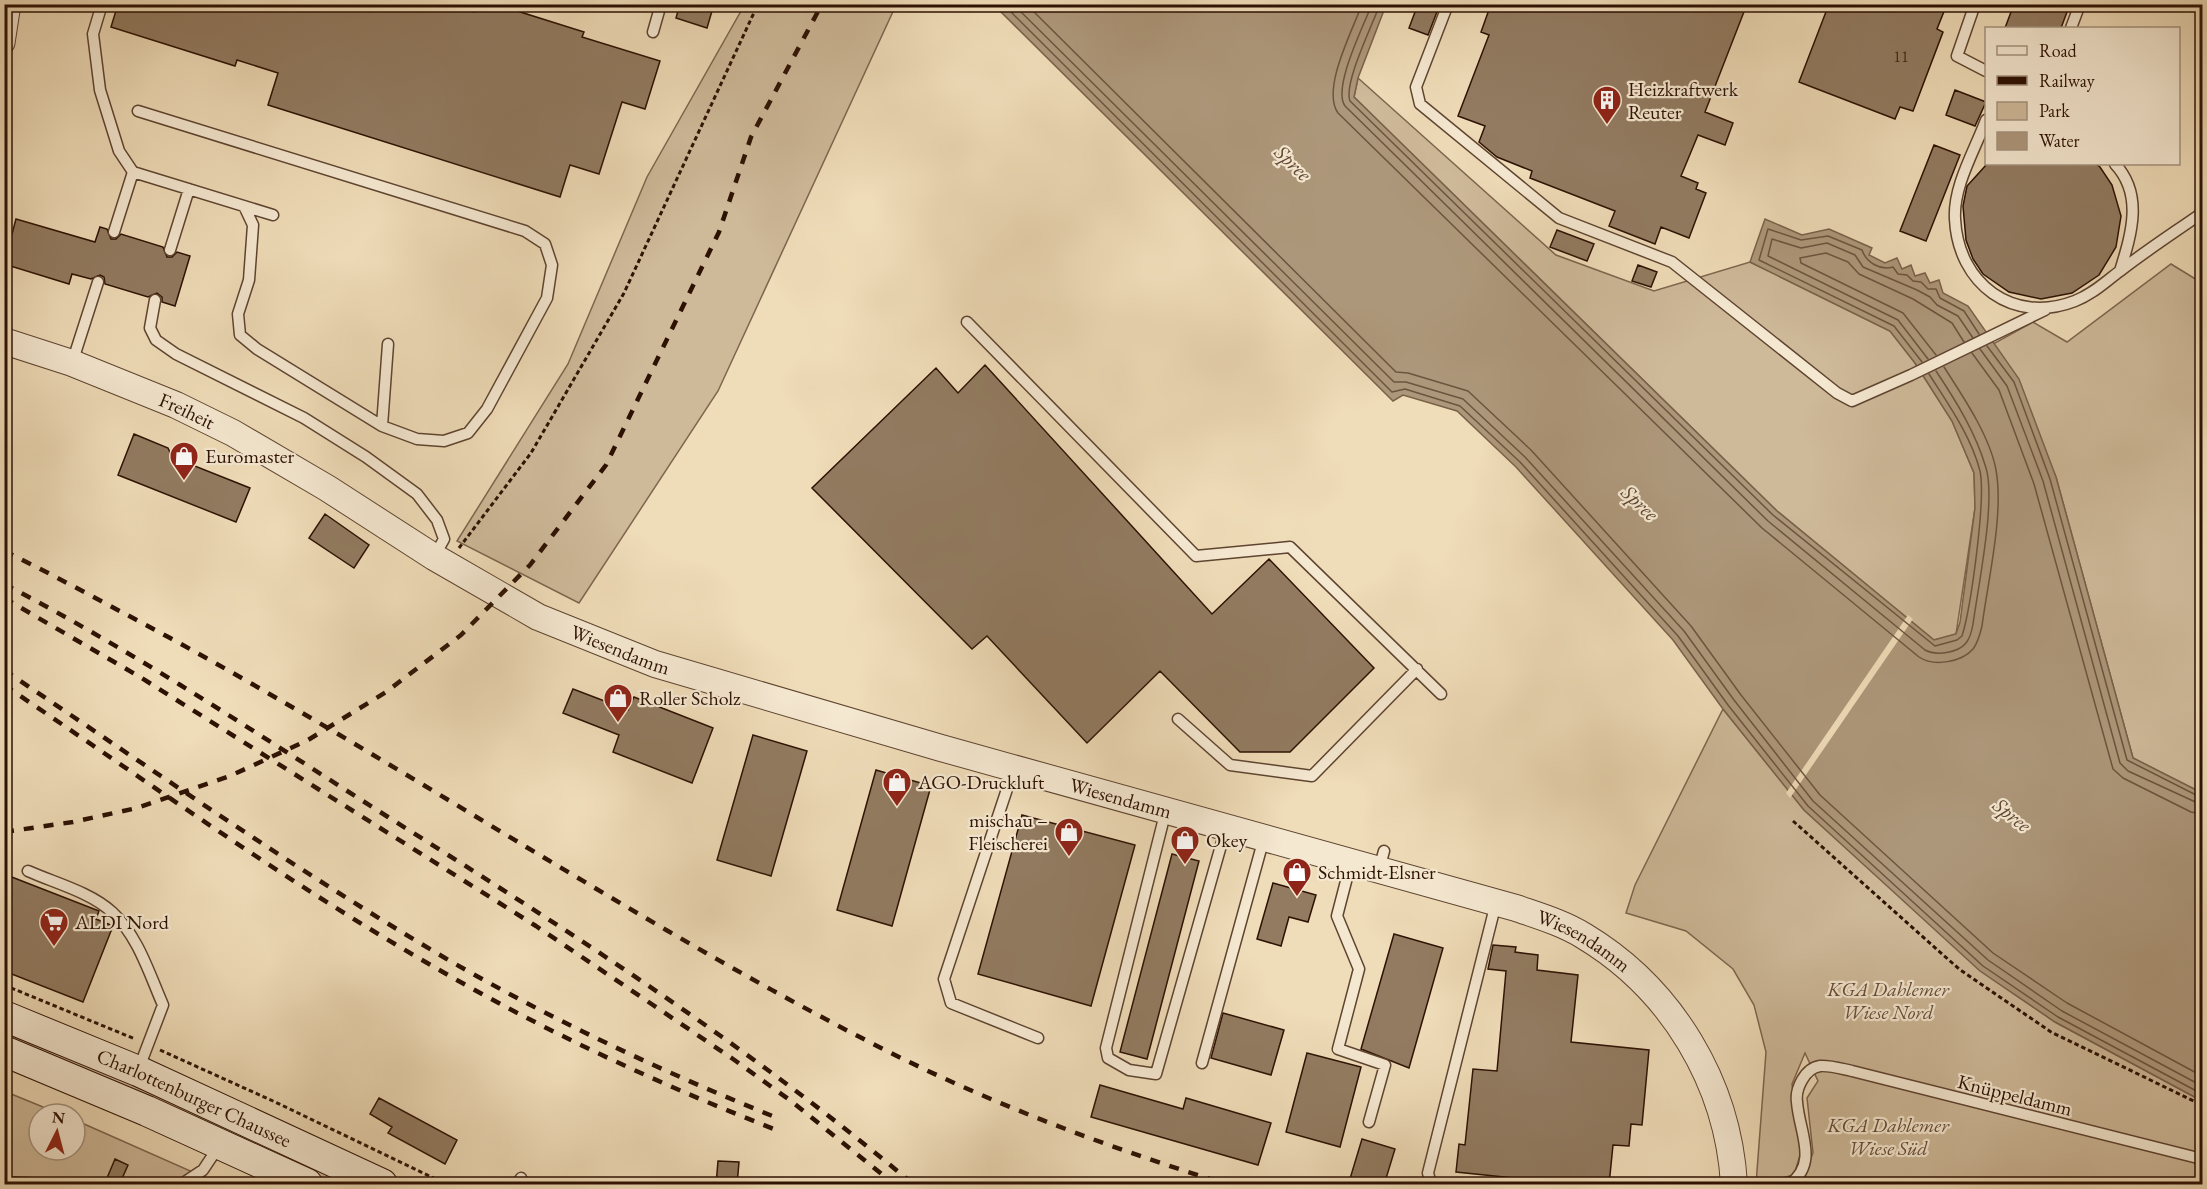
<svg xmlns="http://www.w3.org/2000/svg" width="2207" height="1189" font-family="'EB Garamond',serif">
<rect width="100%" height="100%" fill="#efdcb8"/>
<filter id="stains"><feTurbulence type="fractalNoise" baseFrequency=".00333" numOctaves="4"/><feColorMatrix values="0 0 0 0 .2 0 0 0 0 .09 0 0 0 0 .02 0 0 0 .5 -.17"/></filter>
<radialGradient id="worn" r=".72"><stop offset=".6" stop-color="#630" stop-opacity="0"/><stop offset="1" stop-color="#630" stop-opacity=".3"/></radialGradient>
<!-- green -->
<path fill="#ceb999" stroke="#7e654e" stroke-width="1.5" d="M745 4 896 5 718 391 579 603 457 541 568 364 647 177Z
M1358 78 1556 255 1654 291 1750 262 1890 331 1915 363 1952 421 1974 473 1975 508 1956 634 1934 640 1777 511 1354 97Z
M2171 264 2202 283V793L2133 758 2056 477 1993 344 2033 322 2067 342Z
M1723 709 1804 810 1980 970 2055 1022 2202 1101V1184H1800L1813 1153 1807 1098 1818 1081 1805 1053 1792 1084 1801 1152 1794 1175 1756 1184 1766 1052 1754 1005 1733 969 1686 931 1626 913 1635 885Z
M4 1028 357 1184H336L5 1038Z
M4 1091 60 1114H39V1150H75V1120L204 1177 192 1184H5Z"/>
<!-- water -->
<path fill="#ad977a" stroke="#7a614a" stroke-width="1.5" d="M994 5H1386L1358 78 1354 97 1777 511 1934 640 1956 634 1960 622 1975 508 1974 473 1952 421 1915 363 1890 331 1750 262 1765 219 1802 235 1829 229 1872 248 1869 255 1885 263 1897 258 1902 269 1911 265 1915 276 1925 273 1930 283 1939 280 1943 293 1968 306 2019 379 2056 477 2133 758 2202 793V1101L2055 1022 1980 971 1804 810 1723 709 1673 640 1516 467 1457 411 1403 395 1393 401Z"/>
<!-- pier -->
<path fill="#efdcb8" d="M1908 615 1913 619 1790 798 1786 793Z"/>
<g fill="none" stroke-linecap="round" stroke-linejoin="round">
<!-- shore -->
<path stroke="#6d543e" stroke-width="1.5" d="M1003 4 1392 392 1405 389 1460 406 1520 462 1678 636 1728 705 1808 806 1983 966 2058 1017 2202 1094
M1013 4 1394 382H1406L1463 399 1525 457 1684 631 1734 700 1813 801 1988 960 2062 1011 2202 1086
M1026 4 1396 372 1408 373 1468 391 1531 450 1691 626 1741 695 1820 795 1993 953 2067 1003 2202 1076
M1362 4C1353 30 1321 89 1338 113L1762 528 1919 657C1934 667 1962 662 1973 649 1978 643 1980 634 1982 626 1988 580 2004 514 1996 470 1990 436 1962 395 1944 367
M1372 4C1364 25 1332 88 1345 106L1768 521 1925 650C1936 656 1958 653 1966 643 1970 638 1972 630 1973 624 1978 587 1996 501 1986 468 1976 433 1956 401 1936 371
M1380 4C1373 24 1343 84 1350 101L1773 515 1935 646 1957 640 1962 636C1971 607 1986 499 1980 471 1971 436 1948 404 1929 374
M1987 346 2014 382 2050 479 2127 760 2202 798
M1980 349 2007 386 2043 481 2120 763 2128 771 2202 805
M1972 353 1999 390 2034 484 2113 769 2123 778 2191 812 2202 814
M1936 355 1903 313 1801 263 1800 258 1826 253 1848 262 1859 274 1913 299 1952 323 1964 342
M1928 359 1898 320 1768 256 1772 239 1801 248 1827 243 1855 255 1863 267 1917 290 1930 297 1937 305 1958 316 1973 338
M1922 362 1894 326 1759 260 1768 229 1801 240 1828 236 1862 250C1866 262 1880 271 1893 267L1898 274 1907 275 1913 281 1921 282 1928 289H1936L1940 298 1964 311 1979 334"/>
</g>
<!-- building -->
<path fill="#927b61" stroke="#2d1103" stroke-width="1.5" d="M118 4H451L474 12 476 4H495L584 32 582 37 660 61 645 109 622 102 599 174 570 165 560 197 268 105 278 73 237 60 235 66 111 27Z
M680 4H714L707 28 676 18Z
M1418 4H1440L1428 35 1409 28Z
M1491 4H1747L1705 112 1733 123 1725 145 1698 135 1681 176 1698 183 1696 189 1706 193 1689 238 1661 227 1655 244 1609 226 1615 211 1530 178 1532 171 1497 157 1479 142 1485 126 1458 116 1489 35 1481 32Z
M1829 4H1947L1937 29 1943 32 1913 111 1900 107 1895 119 1799 82Z
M2014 4H2070L2061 28H2005Z
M1955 90 1986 102 1975 126 1946 115Z
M1934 145 1960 155 1926 241 1900 231Z
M1987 164H2096L2100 167 2112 185 2121 216 2116 247 2099 275 2072 293 2041 299 2009 292 1983 274 1973 259 1966 240 1963 206 1967 186Z
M16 219 95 242 100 227 107 229 111 239H116L121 234 163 247 167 257H172L177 252 190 256 175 306 162 302V297L157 293 148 297 105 284 104 277 100 275 91 279 72 274 69 284 4 264Z
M1557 230 1594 244 1587 261 1550 247Z
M1638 265 1657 272 1651 287 1632 281Z
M985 365 1212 614 1269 559 1374 668 1290 752H1240L1160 671 1087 743 987 636 972 649 812 488 936 368 958 393Z
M134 434 168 448 172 457 250 488 236 522 118 475Z
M325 514 369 545 354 568 309 538Z
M573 689 628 710 634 697 713 728 692 783 613 752 619 735 563 713Z
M753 735 807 751 771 876 717 860Z
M876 770 931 786 892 926 837 910Z
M1022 815 1135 845 1091 1006 978 974Z
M1172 854 1199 861 1147 1059 1120 1052Z
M4 874 99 911 96 919 113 926 83 1002 4 971Z
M1273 883 1316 895 1308 922 1289 917 1281 946 1257 939Z
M1394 934 1443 948 1409 1068 1361 1049Z
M1493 945 1516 947 1515 952 1538 955 1537 970 1578 975 1571 1042 1649 1050 1642 1125 1631 1124 1629 1146 1613 1145 1609 1185H1580L1456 1172 1459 1144 1465 1145 1473 1069 1497 1071 1506 971 1488 969Z
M1223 1013 1284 1030 1271 1075 1211 1058Z
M1307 1053 1361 1067 1340 1147 1286 1132Z
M1100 1085 1183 1109 1186 1098 1271 1123 1258 1165 1091 1117Z
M379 1098 457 1140 445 1164 388 1133 392 1127 370 1114Z
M1362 1139 1395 1149 1384 1185 1349 1182Z
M115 1159 128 1165 120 1183 107 1178Z
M718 1161 739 1162 737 1185H716Z"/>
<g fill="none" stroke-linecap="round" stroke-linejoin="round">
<!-- service casing -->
<g stroke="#5e4430" stroke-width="13">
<path id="service" d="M102 4 93 34 100 90 119 151 133 172 273 215
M1448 4 1416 87 1420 104 1559 218 1672 262 1837 393 1852 401 1911 375 2045 310
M1975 4 1957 56 1986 71
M2071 28 2080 4
M653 32 661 4
M138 111 525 231 545 244 552 265 547 298 487 409 468 433 444 441 417 439 382 426 257 349 240 335 238 314 249 280 253 225 244 206
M1986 120C1975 150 1953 186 1955 219 1958 284 2013 325 2075 301 2093 294 2105 282 2120 271 2147 250 2175 232 2202 213
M2115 164C2144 195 2131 235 2120 271
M114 232 133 172
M170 250 189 189
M155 300 150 328 156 340 176 354 304 418 366 457 417 494 437 520 444 539 434 557
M967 322 1196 556 1290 547 1441 694
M72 363 98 282
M382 426 388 344
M1178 719 1230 765 1312 776 1417 669
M1014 768 944 979 951 1003 1038 1038
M1166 810 1106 1048 1108 1058 1129 1070 1156 1074 1226 828
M1351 862 1337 916 1359 969 1338 1049 1385 1065 1369 1122
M1379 869 1384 851
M28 871C55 883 90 892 112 912 138 936 149 973 163 1005L139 1068
M1202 1063 1264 838
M4 1182 43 1184
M182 1184 203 1170 219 1146
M517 1184 521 1178
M1431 1184 1428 1173 1496 903
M1790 1184C1819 1162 1799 1132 1797 1102 1795 1089 1805 1068 1820 1066 1830 1065 1842 1069 1852 1071L2202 1159"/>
</g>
<!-- minor casing -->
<g stroke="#5e4430" stroke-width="23">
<path id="minor" d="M4 43 10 4"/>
</g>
<!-- tertiary casing -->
<g stroke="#5e4430" stroke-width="28">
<g id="tertiary">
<path id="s1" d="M4 341 72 363 176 405 233 433 327 488 434 557 538 617 655 664 941 748 1516 908C1539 916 1563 923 1584 936 1672 989 1728 1083 1734 1184"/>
</g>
</g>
<!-- secondary casing -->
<g stroke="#2d1103" stroke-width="32">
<g id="secondary">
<path id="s2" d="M4 1016 138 1071 382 1184"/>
<path d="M4 1051 147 1111 307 1184"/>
</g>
</g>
<!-- path -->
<path stroke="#2d1103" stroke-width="3" stroke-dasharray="4.5 3" stroke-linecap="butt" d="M459 548 531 453 624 293 758 4
M1793 821 1959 969 2051 1032 2202 1105
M4 985 135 1039
M160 1050 273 1101 446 1184"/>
<!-- service -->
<use href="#service" stroke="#f5e8d1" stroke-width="10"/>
<!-- minor -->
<use href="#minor" stroke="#f5e8d1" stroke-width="21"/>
<!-- tertiary -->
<use href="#tertiary" stroke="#f5e8d1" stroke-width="26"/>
<!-- secondary -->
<use href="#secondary" stroke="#f5e8d1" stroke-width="30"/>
<!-- rail -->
<path stroke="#2d1103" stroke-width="4.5" stroke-dasharray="10 10" stroke-linecap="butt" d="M4 551C48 572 91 596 133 618 388 754 627 919 885 1050 994 1105 1110 1148 1226 1184
M4 584C137 653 262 737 388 817 569 931 749 1046 913 1184
M4 598 140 677 536 926 733 1059 791 1101 894 1184
M4 670C150 768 294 869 445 958 552 1020 665 1073 780 1119
M4 685C147 781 287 883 436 968 546 1032 661 1085 779 1131
M4 832 73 822 137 808 230 776 308 740 386 692 461 635 530 565 606 465 719 232 751 137 822 4
M956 1179 976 1184"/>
</g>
<!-- icons -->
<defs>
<g id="building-pin" transform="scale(1.5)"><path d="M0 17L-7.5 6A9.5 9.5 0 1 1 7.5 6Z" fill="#8f2418" stroke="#f5e8d1"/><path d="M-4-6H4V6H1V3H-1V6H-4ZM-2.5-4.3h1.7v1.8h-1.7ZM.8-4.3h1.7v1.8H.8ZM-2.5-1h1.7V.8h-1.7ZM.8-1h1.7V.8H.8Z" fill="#fff"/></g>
<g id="shop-pin" transform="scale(1.5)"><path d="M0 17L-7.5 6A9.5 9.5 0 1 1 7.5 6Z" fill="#8f2418" stroke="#f5e8d1"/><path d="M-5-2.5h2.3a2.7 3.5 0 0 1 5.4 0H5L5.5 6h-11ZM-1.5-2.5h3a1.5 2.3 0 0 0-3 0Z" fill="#fff"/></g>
<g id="supermarket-pin" transform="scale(1.5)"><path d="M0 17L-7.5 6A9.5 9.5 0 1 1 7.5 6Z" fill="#8f2418" stroke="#f5e8d1"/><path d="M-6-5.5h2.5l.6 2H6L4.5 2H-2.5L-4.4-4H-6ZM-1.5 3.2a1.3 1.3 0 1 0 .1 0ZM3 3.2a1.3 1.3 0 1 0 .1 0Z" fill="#fff"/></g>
</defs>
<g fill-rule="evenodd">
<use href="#building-pin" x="1607" y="100"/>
<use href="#shop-pin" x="184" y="456"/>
<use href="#shop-pin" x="618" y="698"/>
<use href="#shop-pin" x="897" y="782"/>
<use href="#shop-pin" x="1069" y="832"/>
<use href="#shop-pin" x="1185" y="840"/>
<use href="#shop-pin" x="1297" y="872"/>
<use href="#supermarket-pin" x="54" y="922"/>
</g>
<g text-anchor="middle" stroke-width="4.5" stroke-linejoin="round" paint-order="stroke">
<!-- number labels -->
<g font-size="16" fill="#462c1a">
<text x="1901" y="62">11</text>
</g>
<!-- poi labels -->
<g font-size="20" fill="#2d1103" stroke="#f5e8d1" text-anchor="start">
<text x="1628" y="96">Heizkraftwerk<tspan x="1628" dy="23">Reuter</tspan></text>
<text x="205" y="463">Euromaster</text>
<text x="639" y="705">Roller Scholz</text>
<text x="918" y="789">AGO-Druckluft</text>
<text x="1048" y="827" text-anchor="end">mischau –<tspan x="1048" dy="23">Fleischerei</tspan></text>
<text x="1206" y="847">Okey</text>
<text x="1318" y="879">Schmidt-Elsner</text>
<text x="75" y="929">ALDI Nord</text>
</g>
<!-- street labels -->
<g font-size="20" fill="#2d1103" stroke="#f5e8d1">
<text dy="7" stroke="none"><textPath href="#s1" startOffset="196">Freiheit</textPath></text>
<text dy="7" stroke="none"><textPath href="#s1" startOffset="692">Wiesendamm</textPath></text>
<text dy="7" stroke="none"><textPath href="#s1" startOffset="1214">Wiesendamm</textPath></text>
<text dy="7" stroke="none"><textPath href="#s1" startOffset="1700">Wiesendamm</textPath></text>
<text transform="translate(2015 1095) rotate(14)" y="7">Knüppeldamm</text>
<text dy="7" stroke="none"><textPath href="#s2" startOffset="207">Charlottenburger Chaussee</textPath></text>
</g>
<!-- park labels -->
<g font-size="20" font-style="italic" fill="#654c38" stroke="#f5e8d1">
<text x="1888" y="996">KGA Dahlemer<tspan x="1888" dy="23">Wiese Nord</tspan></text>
<text x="1888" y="1132">KGA Dahlemer<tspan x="1888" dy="23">Wiese Süd</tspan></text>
</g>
<!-- water labels -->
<g font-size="21" font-style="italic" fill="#604733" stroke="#f5e8d1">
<text transform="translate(1293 163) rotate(44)" y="7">Spree</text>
<text transform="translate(1640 503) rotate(43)" y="7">Spree</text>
<text transform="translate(2012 815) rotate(38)" y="7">Spree</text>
</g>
</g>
<!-- margin -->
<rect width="2207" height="1189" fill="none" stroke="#efdcb8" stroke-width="24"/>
<rect x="6" y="6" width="2195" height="1177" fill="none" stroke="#2d1103" stroke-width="3"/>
<rect x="12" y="12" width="2183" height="1165" fill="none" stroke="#2d1103" stroke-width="1.5"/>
<!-- legend -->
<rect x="1985" y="27" width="195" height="138" fill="#f5e8d1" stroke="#a5927f" stroke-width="1.5"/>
<rect x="1997" y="46" width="30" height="9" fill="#f5e8d1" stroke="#a5927f" stroke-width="1.5"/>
<text x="2039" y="57" font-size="18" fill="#2d1103">Road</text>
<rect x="1997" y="76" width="30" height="9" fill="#2d1103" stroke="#a5927f" stroke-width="1.5"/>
<text x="2039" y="87" font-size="18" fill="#2d1103">Railway</text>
<rect x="1997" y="102" width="30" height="18" fill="#ceb999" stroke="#a5927f" stroke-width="1.5"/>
<text x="2039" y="117" font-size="18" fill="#2d1103">Park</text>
<rect x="1997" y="132" width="30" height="18" fill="#ad977a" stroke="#a5927f" stroke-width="1.5"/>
<text x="2039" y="147" font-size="18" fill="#2d1103">Water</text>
<!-- north arrow -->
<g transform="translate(57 1132) rotate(6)"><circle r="28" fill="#f5e8d1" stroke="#a5927f" stroke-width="1.5"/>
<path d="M0-4.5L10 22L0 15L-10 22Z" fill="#8f2418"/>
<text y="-9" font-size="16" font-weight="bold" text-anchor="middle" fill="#2d1103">N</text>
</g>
<rect width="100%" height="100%" filter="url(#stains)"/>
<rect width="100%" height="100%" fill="url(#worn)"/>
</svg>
